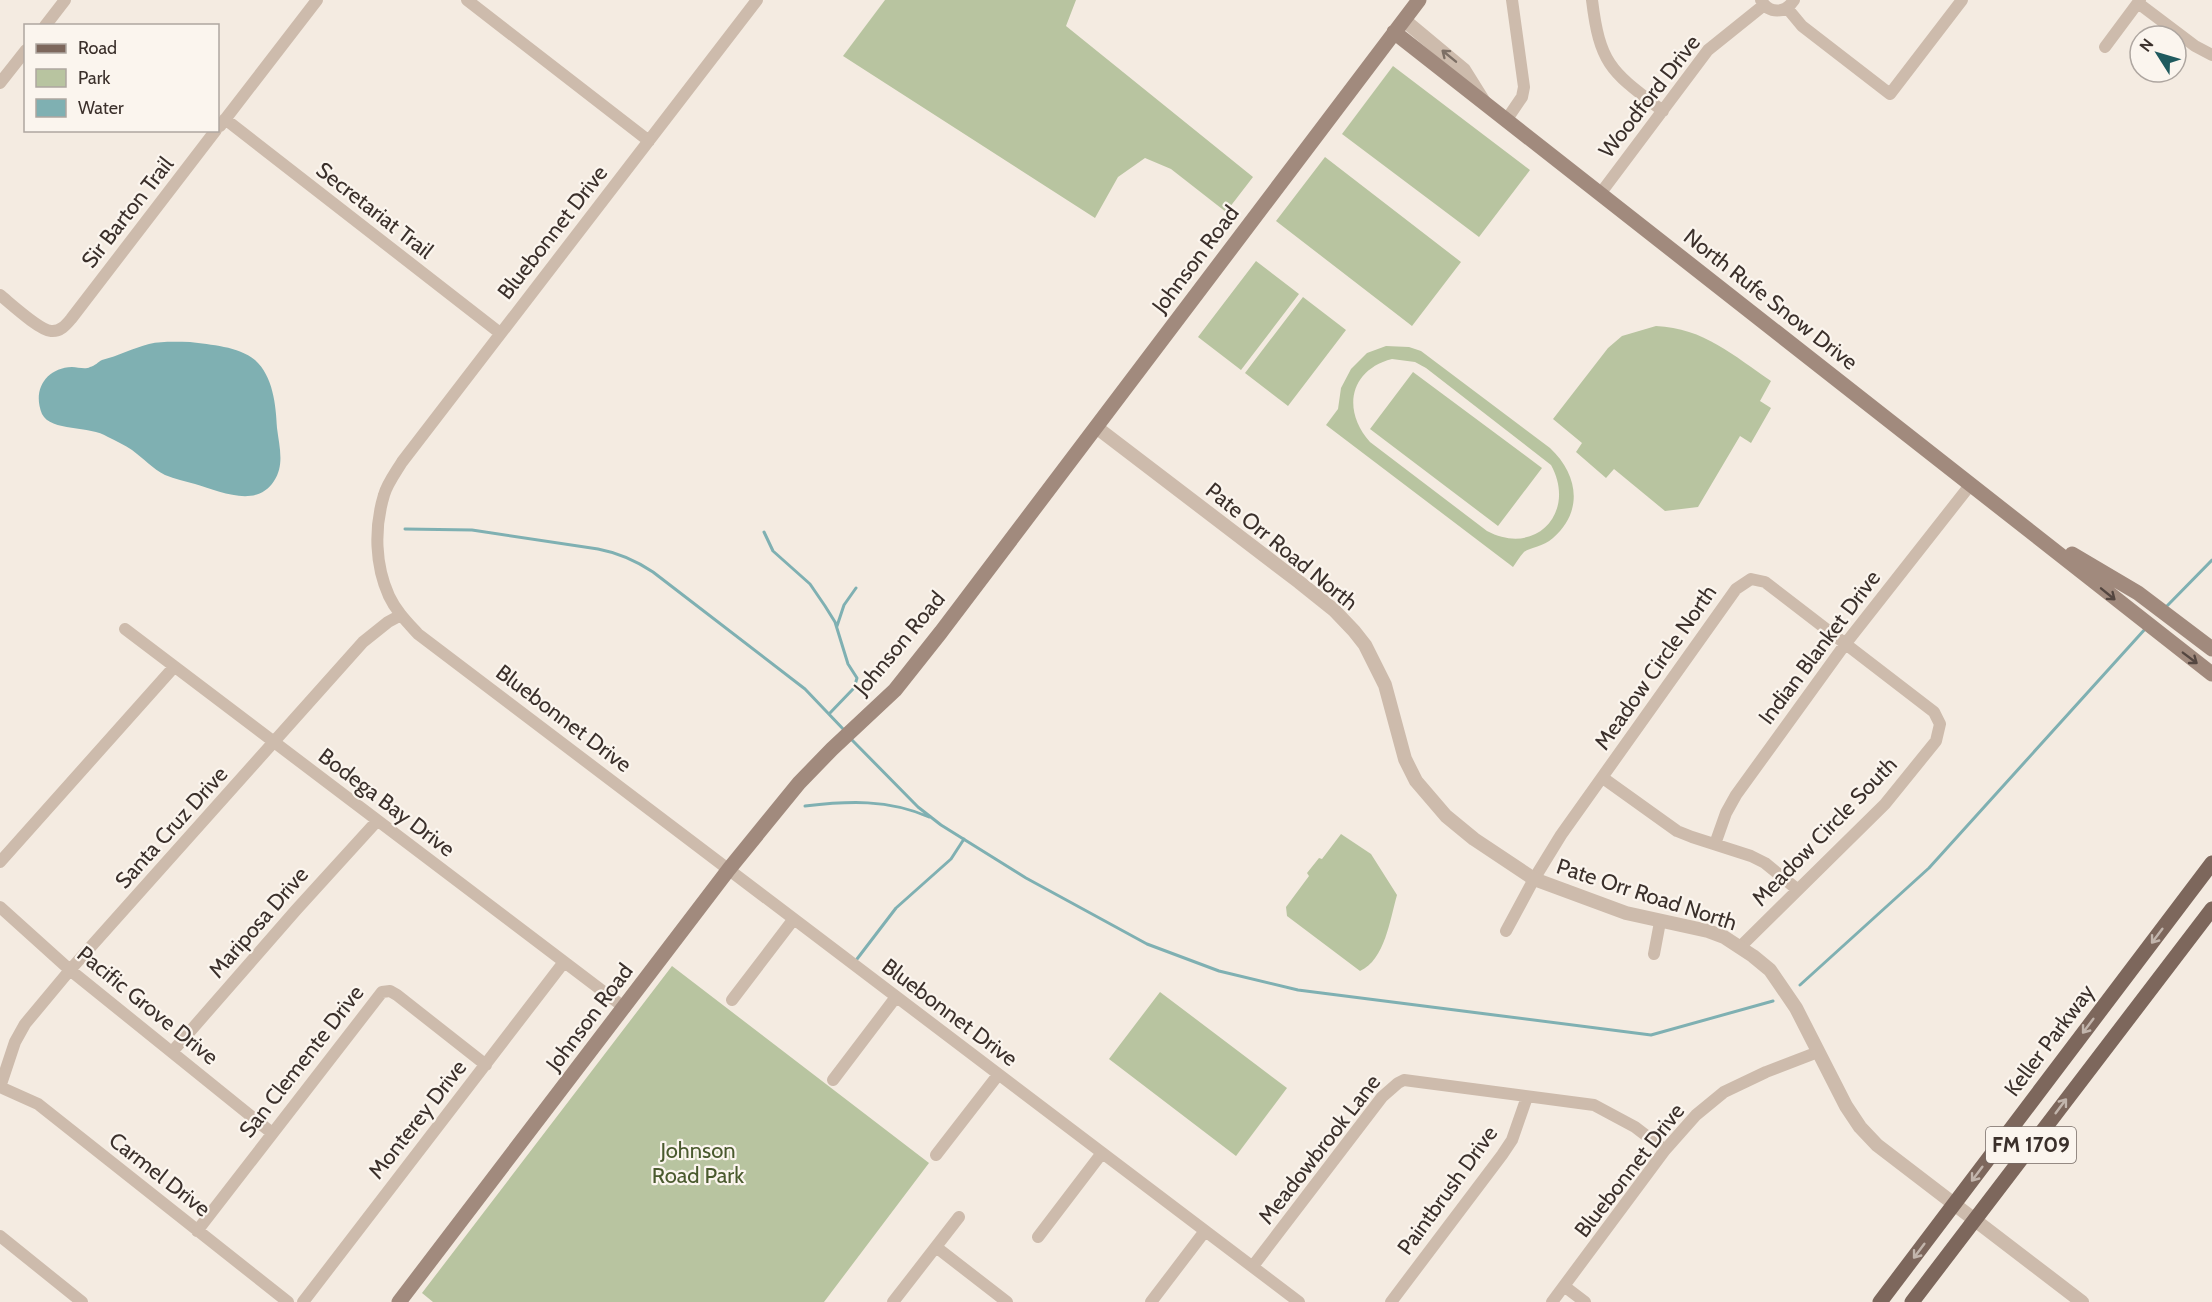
<svg xmlns="http://www.w3.org/2000/svg" width="2212" height="1302" font-family="Cabin,sans-serif">
<rect width="100%" height="100%" fill="#f4ebe1"/>
<!-- green -->
<path fill="#b8c4a0" fill-rule="evenodd" d="M885 0H1076L1066 26 1253 177 1226 212 1171 169 1145 158 1118 177 1095 218 843 56Z
M1393 66 1530 170 1479 237 1342 134Z
M1325 157 1461 262 1412 326 1276 221Z
M1256 261 1299 294 1241 370 1198 337Z
M1303 297 1346 330 1288 406 1245 373Z
M1656 326C1704 328 1734 356 1771 381L1760 401 1771 408 1751 443 1740 436 1698 507 1665 511 1614 469 1606 478 1576 452 1582 443 1553 419 1608 348 1622 336Z
M1386 346 1409 347 1421 351 1550 448C1578 474 1584 511 1553 538 1543 547 1531 547 1524 552 1520 556 1516 563 1513 567L1326 425 1338 409 1341 388 1351 369 1367 353ZM1392 359 1415 362 1426 368 1551 465C1577 512 1536 557 1487 531L1370 442C1342 411 1349 370 1392 359Z
M1413 372 1542 468 1498 526 1370 429Z
M1341 834 1371 854 1397 895C1390 919 1385 960 1360 971L1287 916 1286 907 1309 876 1307 873 1319 858 1322 859Z
M672 966 929 1163 824 1302H433L422 1293Z
M1160 992 1287 1088 1236 1156 1109 1059Z"/>
<!-- water -->
<path fill="#7fb0b2" d="M190 342C211 345 238 346 255 360 273 376 276 405 277 428 279 445 285 465 274 481 256 509 220 491 195 484 185 481 175 479 165 475 153 469 143 458 132 450 125 445 116 441 108 437 90 425 51 432 42 414 32 390 46 368 72 367 78 367 85 370 90 367 95 366 98 362 102 360 118 356 133 348 149 344 162 341 177 342 190 342Z"/>
<g fill="none" stroke-linecap="round" stroke-linejoin="round">
<!-- stream -->
<path stroke="#7fb0b2" stroke-width="3" d="M405 529 472 530 598 549C619 553 635 560 653 572L805 689 845 731
M764 532 773 551 810 584 825 606 835 622 848 664 857 678 854 688 829 714
M2165 608 2212 560
M837 626 844 605 856 588
M851 739 918 807 941 825 1026 878 1147 944 1219 971 1298 990 1651 1035 1773 1001
M805 806C848 801 888 799 929 817
M857 959 896 908 951 859 964 839
M1800 985 1929 868 2146 628"/>
<!-- minor -->
<path stroke="#cdbbac" stroke-width="12" d="M467 0 649 141
M757 0 402 462C396 472 387 484 384 495 374 528 375 565 389 596 396 611 407 622 418 634L1299 1302
M1592 0C1600 66 1612 72 1663 111
M1761 0C1769 14 1785 14 1794 0
M2138 3 2195 46 2212 55
M1787 8 1802 26 1890 94 1962 0
M45 26 65 0
M2105 47 2140 0
M0 83 26 50
M225 119 500 333
M1507 119 1522 97 1524 87 1512 0
M220 126 317 0
M1600 194 1708 50 1764 5
M0 295C10 303 39 330 51 331 60 332 66 325 71 319L216 130
M125 629 625 1008
M1603 778 1677 831 1692 837 1751 856 1765 863 1798 890
M1715 844 1726 813 1736 795 1846 643 1971 484
M0 862 174 667
M0 907 70 970 272 1133
M1506 931 1534 879 1561 835 1736 589 1751 579 1765 582 1934 712 1940 724 1936 741 1885 804 1740 947
M1654 954 1660 922
M732 1000 793 920
M172 1052 296 910 377 821
M833 1080 896 997
M0 1087 15 1042 25 1024 70 970 363 642 388 622 401 615
M0 1087 38 1104 288 1302
M936 1155 998 1075
M197 1231 382 992 390 991 397 995 486 1065
M0 1236 82 1302
M1038 1237 1102 1153
M936 1247 1007 1302
M1253 1266 1382 1097 1398 1083 1404 1080 1594 1105 1635 1127 1665 1150
M1564 1286 1585 1302
M303 1302 564 962
M893 1302 959 1217
M1151 1302 1205 1231
M1391 1302 1502 1155 1512 1140 1527 1097
M1552 1302 1665 1150 1696 1115 1724 1092 1766 1072 1818 1052"/>
<!-- tertiary -->
<path stroke="#cdbbac" stroke-width="14" d="M1404 20 1464 70 1484 102
M1096 427 1299 582 1334 610 1354 631 1365 645 1385 685 1405 759 1416 781 1446 816 1474 839 1534 879 1626 913 1708 931 1724 937 1753 956 1770 970 1796 1008 1846 1106 1860 1127 1877 1145 2082 1302"/>
<!-- secondary -->
<path stroke="#a18a7d" stroke-width="15" d="M1394 32 2212 674
M2072 554 2138 593 2212 649
M399 1302 729 869 799 783 832 749 895 690 941 632 1419 0"/>
<!-- primary -->
<path stroke="#7d675c" stroke-width="15" d="M1880 1302 2212 863
M1912 1302 2212 909"/>
</g>
<!-- one-way arrows -->
<defs><path id="oneway-shaft" d="M-6 0H5M1.5-3L5.5 0L1.5 3" fill="none" stroke-width="1.6" stroke-linecap="round" stroke-linejoin="round" transform="scale(1.5)"/></defs>
<use stroke="#7d6f65" href="#oneway-shaft" transform="translate(1449 56) rotate(-141)"/>
<g stroke="#544640">
<use href="#oneway-shaft" transform="translate(2108 594) rotate(39)"/>
<use href="#oneway-shaft" transform="translate(2190 658) rotate(37)"/>
</g>
<g stroke="#c2b5ac">
<use href="#oneway-shaft" transform="translate(2157 936) rotate(127)"/>
<use href="#oneway-shaft" transform="translate(2088 1026) rotate(127)"/>
<use href="#oneway-shaft" transform="translate(2061 1106) rotate(-53)"/>
<use href="#oneway-shaft" transform="translate(1977 1174) rotate(127)"/>
<use href="#oneway-shaft" transform="translate(1919 1251) rotate(127)"/>
</g>
<g text-anchor="middle" stroke-width="4.5" stroke-linejoin="round" paint-order="stroke">
<!-- shield labels -->
<rect fill="#fbf5ee" stroke="#756b66" stroke-width="1.5" x="1986" y="1127" width="90" height="36" rx="4.5"/>
<g font-size="21" font-weight="bold" fill="#3b302b">
<text x="2031" y="1152">FM 1709</text>
</g>
<!-- street labels -->
<g font-size="22" fill="#3b302b" stroke="#fbf5ee">
<text transform="translate(1649 96) rotate(-52)" y="8">Woodford Drive</text>
<text transform="translate(375 210) rotate(38)" y="8">Secretariat Trail</text>
<text transform="translate(127 212) rotate(-52)" y="8">Sir Barton Trail</text>
<text transform="translate(552 232) rotate(-52)" y="8">Bluebonnet Drive</text>
<text transform="translate(1195 259) rotate(-53)" y="8">Johnson Road</text>
<text transform="translate(1771 299) rotate(38)" y="8">North Rufe Snow Drive</text>
<text transform="translate(1282 546) rotate(39)" y="8">Pate Orr Road North</text>
<text transform="translate(899 643) rotate(-50)" y="8">Johnson Road</text>
<text transform="translate(1819 647) rotate(-53)" y="8">Indian Blanket Drive</text>
<text transform="translate(1655 667) rotate(-55)" y="8">Meadow Circle North</text>
<text transform="translate(564 718) rotate(37)" y="8">Bluebonnet Drive</text>
<text transform="translate(387 802) rotate(37)" y="8">Bodega Bay Drive</text>
<text transform="translate(171 827) rotate(-48)" y="8">Santa Cruz Drive</text>
<text transform="translate(1824 831) rotate(-46)" y="8">Meadow Circle South</text>
<text transform="translate(1647 894) rotate(18)" y="8">Pate Orr Road North</text>
<text transform="translate(258 922) rotate(-49)" y="8">Mariposa Drive</text>
<text transform="translate(148 1005) rotate(39)" y="8">Pacific Grove Drive</text>
<text transform="translate(950 1012) rotate(37)" y="8">Bluebonnet Drive</text>
<text transform="translate(589 1017) rotate(-53)" y="8">Johnson Road</text>
<text transform="translate(2049 1040) rotate(-53)" y="8">Keller Parkway</text>
<text transform="translate(301 1061) rotate(-52)" y="8">San Clemente Drive</text>
<text transform="translate(417 1119) rotate(-52)" y="8">Monterey Drive</text>
<text transform="translate(1319 1149) rotate(-52)" y="8">Meadowbrook Lane</text>
<text transform="translate(1629 1170) rotate(-52)" y="8">Bluebonnet Drive</text>
<text transform="translate(160 1174) rotate(38)" y="8">Carmel Drive</text>
<text transform="translate(1447 1190) rotate(-54)" y="8">Paintbrush Drive</text>
</g>
<!-- park labels -->
<g font-size="22" fill="#4a5a2e" stroke="#fbf5ee">
<text x="698" y="1158">Johnson<tspan x="698" dy="25">Road Park</tspan></text>
</g>
</g>
<!-- legend -->
<rect x="24" y="24" width="195" height="108" fill="#fbf5ee" stroke="#aea6a0" stroke-width="1.5"/>
<rect x="36" y="44" width="30" height="9" fill="#7d675c" stroke="#aea6a0" stroke-width="1.5"/>
<text x="78" y="54" font-size="18" fill="#3b302b">Road</text>
<rect x="36" y="69" width="30" height="18" fill="#b8c4a0" stroke="#aea6a0" stroke-width="1.5"/>
<text x="78" y="84" font-size="18" fill="#3b302b">Park</text>
<rect x="36" y="99" width="30" height="18" fill="#7fb0b2" stroke="#aea6a0" stroke-width="1.5"/>
<text x="78" y="114" font-size="18" fill="#3b302b">Water</text>
<!-- north arrow -->
<g transform="translate(2158 54) rotate(307)"><circle r="28" fill="#fbf5ee" stroke="#aea6a0" stroke-width="1.5"/>
<path d="M0-4.5L10 22L0 15L-10 22Z" fill="#1f5a5e"/>
<text y="-9" font-size="16" font-weight="bold" text-anchor="middle" fill="#3b302b">N</text>
</g>
</svg>
